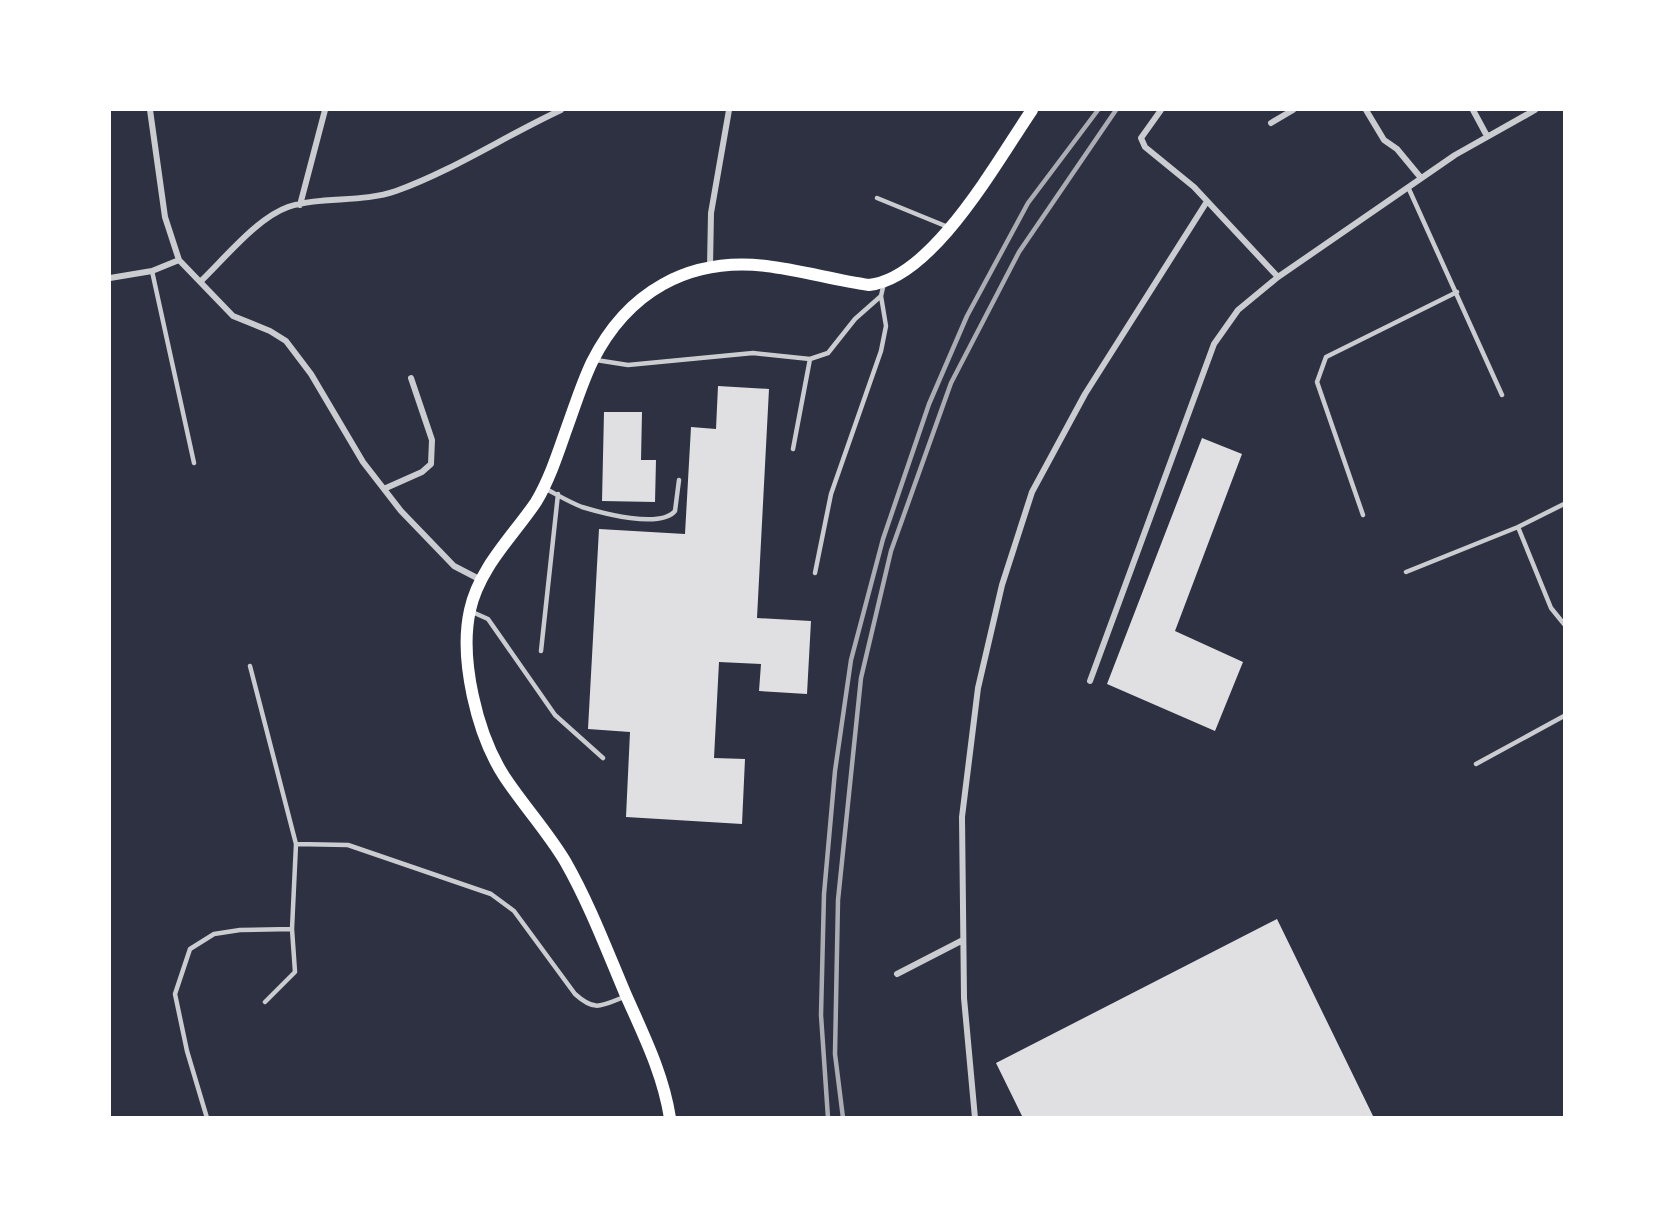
<svg xmlns="http://www.w3.org/2000/svg" width="1674" height="1227" font-family="'Playfair Display',serif">
<rect width="100%" height="100%" fill="#2d3142"/>
<!-- building -->
<path fill="#e0e0e3" d="M718 386 769 389 757 618 811 621 807 694 759 691 761 664 719 662 714 758 745 759 742 824 626 817 630 732 588 729 599 529 685 534 691 427 716 429Z
M604 412H642L641 460H656L655 502 602 501Z
M1202 438 1242 454 1175 631 1243 662 1215 731 1107 684Z
M1277 919 1374 1118H1023L996 1063Z"/>
<g fill="none" stroke-linecap="round" stroke-linejoin="round">
<!-- service -->
<path stroke="#caccd0" stroke-width="4.5" d="M1408 187 1502 395
M877 198 948 227
M152 271 194 463
M596 360 628 365 753 353 810 359 828 353 855 319 881 296
M793 449 810 359
M544 488C556 494 569 502 582 507 602 513 660 529 675 511L679 480
M1363 515 1317 382 1326 357 1457 292
M1518 527 1551 608 1564 624
M1406 572 1518 527 1564 504
M815 573 831 494 881 351 886 326 881 296 884 283
M470 611 488 619 555 715 603 758
M541 651 558 494
M250 666 296 844
M1476 764 1564 716
M265 1002 295 972 292 929 296 844 348 845 491 894 514 911 575 994C595 1012 601 1006 624 997
M207 1118 187 1051 175 994 190 949 214 934 240 930 292 929"/>
<!-- minor -->
<path stroke="#caccd0" stroke-width="6" d="M150 110 165 217 179 260 233 316 270 331 286 341 311 374 363 462 401 511 454 566 481 580
M1161 110 1141 138 1145 147 1194 187 1278 277
M1366 110 1384 140 1397 149 1421 178
M1473 110 1487 136
M1271 123 1293 110
M300 205 325 110
M710 266 711 213 729 110
M110 278 152 271 179 260
M201 281C225 258 257 218 288 207 321 196 362 203 396 191 454 170 505 136 561 110
M386 488 422 472 431 464 432 440 411 378
M1090 681 1214 344 1238 310 1278 277 1455 155 1535 110
M897 974 963 940
M975 1118 964 998 962 817 978 688 1002 585 1032 492 1085 394 1206 203"/>
<!-- secondary -->
<path stroke="#fff" stroke-width="12" d="M670 1118C663 1073 643 1034 625 993 606 948 589 903 565 861 547 831 523 805 504 776 477 734 459 659 470 610 479 568 513 536 536 502 549 480 557 456 565 433 574 409 581 385 592 362 627 292 688 257 766 266 800 270 834 280 869 285 933 278 997 161 1032 110"/>
<!-- rail -->
<path stroke="#abadb3" stroke-width="4.5" d="M828 1118 821 1015 824 894 835 771 851 660 883 539 929 404 967 316 1028 203 1098 110
M843 1118 835 1054 838 900 861 678 891 551 951 383 1019 252 1116 110"/>
</g>
<!-- border -->
<rect width="1674" height="1227" fill="none" stroke="#ffffff" stroke-width="222"/>
</svg>
